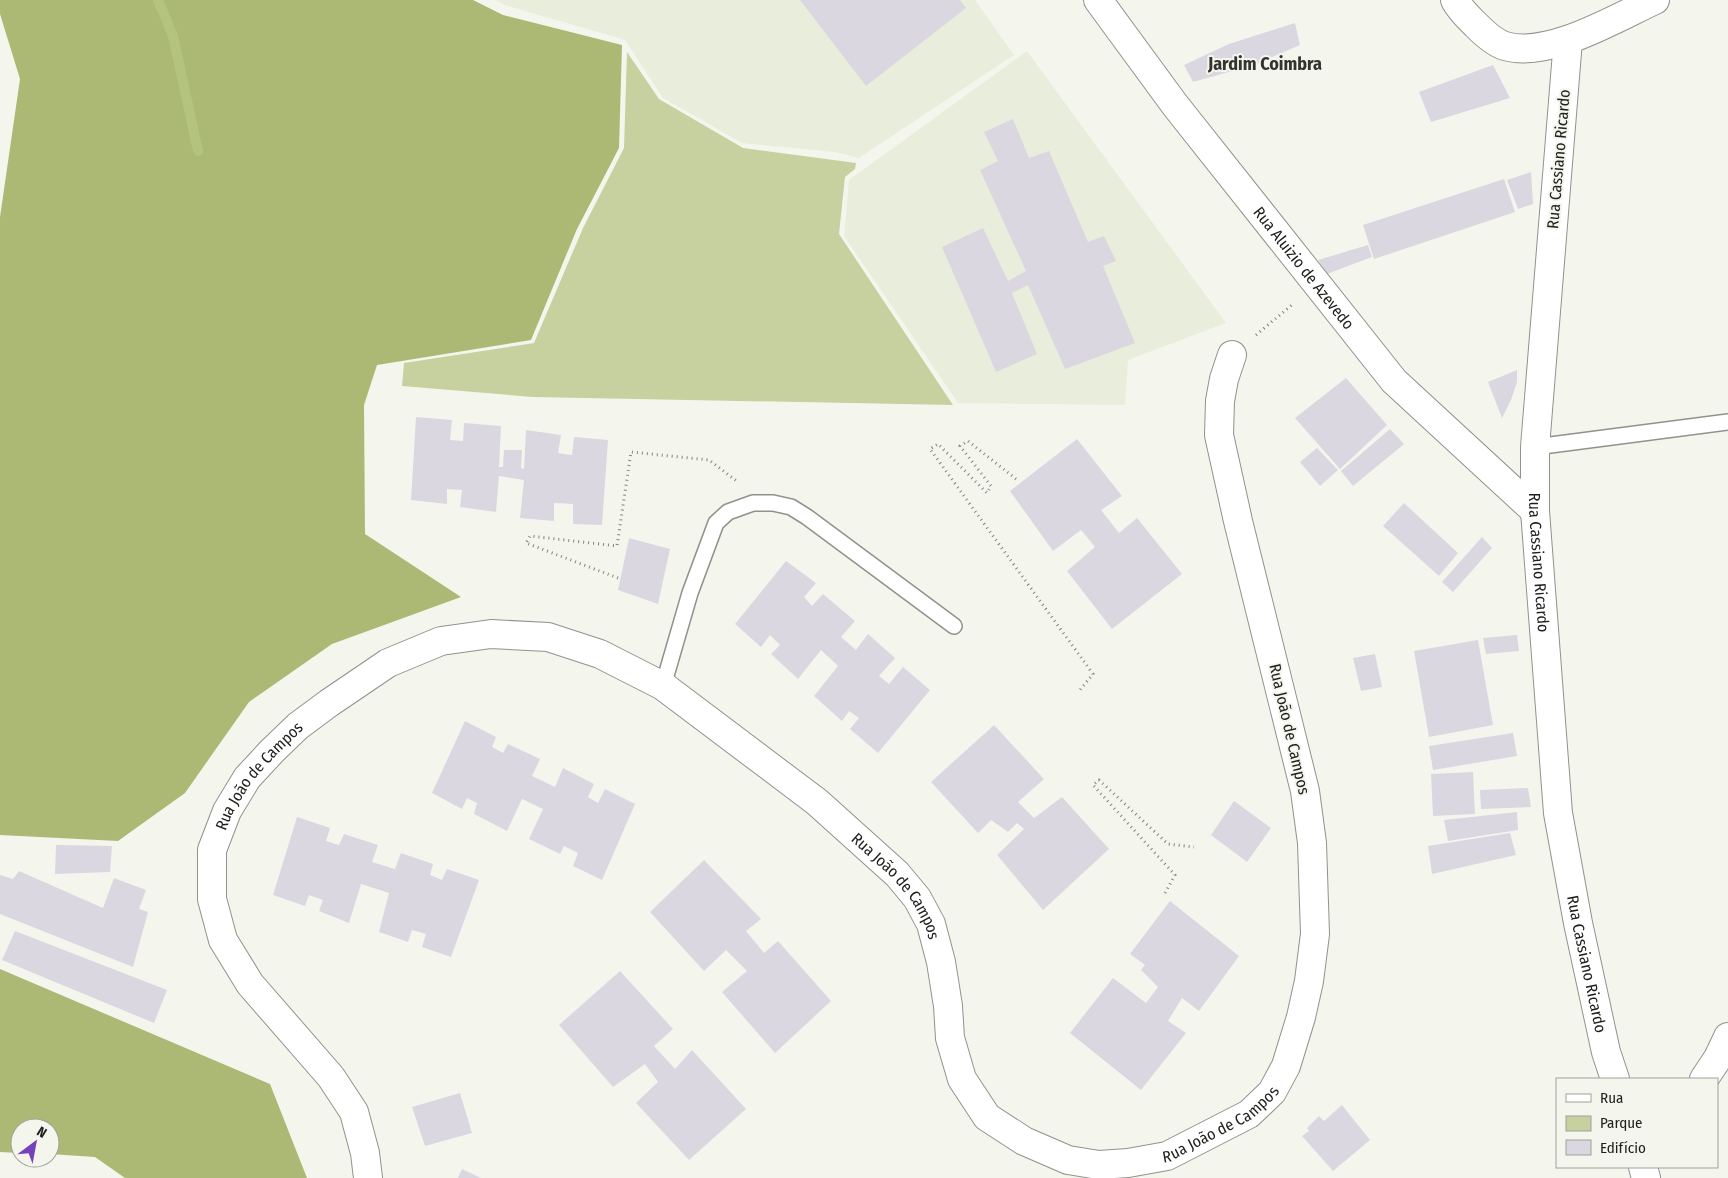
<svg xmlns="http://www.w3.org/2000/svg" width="1728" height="1178" font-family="'Fira Sans Condensed',sans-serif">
<rect width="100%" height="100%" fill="#f4f6ed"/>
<!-- built -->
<path fill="#e9eddc" d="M495 0H975L1014 55 859 158 835 152 742 143 663 98 625 40 505 5Z
M1027 51 1226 323 1128 360 1125 405 958 403 844 236 849 180Z"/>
<!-- green -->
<path fill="#c6d19f" d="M627 52 659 99 743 148 856 163 855 169 845 177 839 234 953 405 533 397 402 386 404 363 534 343 583 228 624 148Z"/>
<!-- forest -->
<path fill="#abb974" d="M0 0H473L503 15 622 45 619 148 577 229 531 340 377 365 364 405 365 534 461 597 332 644 249 702 185 793 118 841 0 835V217L20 79 0 14Z
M0 969 270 1084 307 1178H125L95 1157 50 1154V1128H20V1153L0 1152Z"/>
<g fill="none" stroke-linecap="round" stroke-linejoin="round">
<!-- stream -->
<path stroke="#b4c37e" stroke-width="10" d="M158 0 173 36 198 151"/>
</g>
<!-- building -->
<path fill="#dad7e0" d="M800 0H960L966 8 866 86Z
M1295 23 1300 45 1254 65 1193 82 1184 65 1229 44Z
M1493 65 1510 98 1431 122 1419 92Z
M1013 119 1029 158 1049 151 1088 242 1104 236 1116 261 1103 266 1135 343 1065 369 1028 285 1012 293 1037 354 996 372 942 247 983 228 1008 281 1026 271 980 170 998 161 984 132Z
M1531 172 1533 204 1518 209 1507 180Z
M1504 179 1515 212 1374 259 1363 225Z
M1368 245 1372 257 1327 274 1318 260Z
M1517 370V382L1511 400 1502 418 1488 382Z
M1346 378 1387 425 1340 469 1295 418Z
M416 417 452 420 450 440 463 441 464 423 501 426 499 467H503L504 450H522L521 468 524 469 526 430 561 435 558 453 572 455 574 437 608 440 602 525 573 524V504L554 503V521L520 518 524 480 499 476 496 512 460 507 462 490 447 489V504L411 500Z
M1390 429 1404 444 1353 486 1341 471Z
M1077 439 1122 496 1101 510 1119 533 1137 518 1182 574 1112 629 1067 571 1095 547 1081 530 1053 551 1010 491Z
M1317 448 1338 470 1320 486 1300 462Z
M1404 503 1458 553 1439 576 1383 526Z
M1482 537 1492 548 1453 592 1442 582Z
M629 538 670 549 658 604 618 590Z
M786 561 816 583 804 597 812 606 823 594 855 621 841 637 856 650 868 634 895 658 879 676 889 684 903 667 930 690 878 753 850 729 859 718 849 711 842 721 814 696 838 666 821 650 798 679 771 654 780 645 770 635 761 647 735 624Z
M1517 635 1519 651 1486 654 1483 638Z
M1478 640 1493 725 1429 737 1414 651Z
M1375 654 1382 687 1361 691 1353 658Z
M465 721 496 737 492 747 503 753 508 744 540 759 532 776 555 787 563 768 594 784 588 797 598 803 605 789 635 804 602 880 573 866 578 853 564 846 560 854 529 839 543 809 522 799 507 831 474 814 477 803 467 798 462 809 432 793Z
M994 725 1044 779 1018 802 1034 818 1062 797 1109 849 1043 910 997 855 1024 829 1017 823 1008 832 991 820 978 833 931 782Z
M1513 733 1517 756 1433 770 1429 746Z
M1473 772 1475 814 1433 816 1431 774Z
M1528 788 1531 807 1481 809 1480 790Z
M1234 801 1271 828 1247 862 1211 835Z
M1517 812 1518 830 1448 841 1444 820Z
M297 817 330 828 326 841 339 845 344 834 378 845 372 862 395 869 401 853 433 864 430 875 442 880 447 869 479 880 451 957 422 947 426 934 412 930 408 942 379 932 389 893 361 884 349 923 319 911 323 900 309 895 305 906 273 895Z
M1510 833 1516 855 1432 874 1428 846Z
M56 845 112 846 110 872 55 874Z
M704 860 761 919 746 931 764 953 778 941 831 1001 775 1053 722 992 747 971 726 950 704 971 650 912Z
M19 871 103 908 114 878 146 890 139 909 148 912 133 967 0 914V875L13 879Z
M1170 901 1239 956 1199 1011 1182 998 1168 1021 1186 1033 1141 1090 1070 1033 1113 978 1146 1003 1158 987 1141 970 1145 965 1130 954Z
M15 931 167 990 154 1023 2 960Z
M620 971 673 1029 654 1046 675 1069 692 1050 746 1109 689 1160 636 1103 658 1082 645 1064 613 1087 559 1025Z
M460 1093 472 1133 425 1146 412 1107Z
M1342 1105 1370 1140 1333 1171 1302 1136 1309 1131 1307 1128 1319 1116 1324 1121Z
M462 1169 481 1178H458Z"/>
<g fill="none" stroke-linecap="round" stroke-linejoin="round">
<!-- lane casing -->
<g stroke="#90938a" stroke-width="18">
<path id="lane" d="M1535 447 1728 422
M663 686 690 593 716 523 728 512 753 503H773L791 507 807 517 954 626"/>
</g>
<!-- street casing -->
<g stroke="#90938a" stroke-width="30">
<g id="street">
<path id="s1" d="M1098 0 1175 105 1394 381 1535 511"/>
<path d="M1455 0C1460 10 1469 18 1477 26 1484 33 1495 43 1505 46 1548 59 1616 18 1655 0"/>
<path id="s2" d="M1568 40 1535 447V511L1558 813 1578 923 1606 1052 1615 1079"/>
<path d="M1704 1079 1718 1058 1728 1037"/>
<path d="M1643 1167 1646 1178"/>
<path id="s3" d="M368 1178 365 1153 354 1112 331 1077 250 984 223 940 212 899V850L227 811 247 778 272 751 298 726 329 703 388 663 441 641 491 634 548 637 600 654 663 686 817 802 897 874 917 898 931 924 941 962 948 1006 950 1038 962 1079 987 1117 1024 1141 1068 1160 1099 1165 1128 1163 1167 1156 1249 1114 1272 1092 1286 1066 1301 1017 1309 981 1315 934 1312 843 1305 791 1238 521 1219 435 1220 401 1224 379 1232 355"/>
</g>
</g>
<!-- path -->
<path stroke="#83847e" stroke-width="3" stroke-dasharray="1 4" stroke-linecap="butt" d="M1256 335 1293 304
M1016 479 968 441 960 446 991 486 987 493 938 444 930 449 1093 674 1080 690
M618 578 526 543 530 536 617 546 631 452 709 460 738 482
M1165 893 1175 875 1093 785 1099 780 1168 844 1194 847"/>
<!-- lane -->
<use href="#lane" stroke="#fff" stroke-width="15"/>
<!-- street -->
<use href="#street" stroke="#fff" stroke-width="28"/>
</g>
<g text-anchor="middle" stroke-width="4" stroke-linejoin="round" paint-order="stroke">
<!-- street labels -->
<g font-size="16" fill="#20211d" stroke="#f4f6ed">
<text transform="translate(1558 159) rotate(-85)" y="6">Rua Cassiano Ricardo</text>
<text dy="6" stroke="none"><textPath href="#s1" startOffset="338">Rua Aluizio de Azevedo</textPath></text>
<text dy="6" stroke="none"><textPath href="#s2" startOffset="524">Rua Cassiano Ricardo</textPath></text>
<text transform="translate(1290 729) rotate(77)" y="6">Rua João de Campos</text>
<text dy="6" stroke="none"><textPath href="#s3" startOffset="465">Rua João de Campos</textPath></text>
<text dy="6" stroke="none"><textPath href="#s3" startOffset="1239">Rua João de Campos</textPath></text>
<text dy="6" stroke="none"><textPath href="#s2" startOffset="929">Rua Cassiano Ricardo</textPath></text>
<text dy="6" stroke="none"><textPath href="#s3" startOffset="1749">Rua João de Campos</textPath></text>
</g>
<!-- neighbourhood labels -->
<g font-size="18" font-weight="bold" fill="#32342d" stroke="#f4f6ed">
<text x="1265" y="70">Jardim Coimbra</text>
</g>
</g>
<!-- legend -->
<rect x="1556" y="1078" width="162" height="90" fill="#f4f6ed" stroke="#9fa19a"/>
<rect x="1566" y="1094" width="25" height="8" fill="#ffffff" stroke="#9fa19a"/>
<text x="1600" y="1103" font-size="15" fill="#20211d">Rua</text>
<rect x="1566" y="1116" width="25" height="15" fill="#c6d19f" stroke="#9fa19a"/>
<text x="1600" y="1128" font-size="15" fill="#20211d">Parque</text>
<rect x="1566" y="1140" width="25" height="15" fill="#dad7e0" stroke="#9fa19a"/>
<text x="1600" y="1153" font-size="15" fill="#20211d">Edifício</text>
<!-- north arrow -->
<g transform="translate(35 1143) rotate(32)"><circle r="24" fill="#f4f6ed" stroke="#9fa19a"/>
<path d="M0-4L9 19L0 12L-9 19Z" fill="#7642b9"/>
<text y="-8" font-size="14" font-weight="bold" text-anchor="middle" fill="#20211d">N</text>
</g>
</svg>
